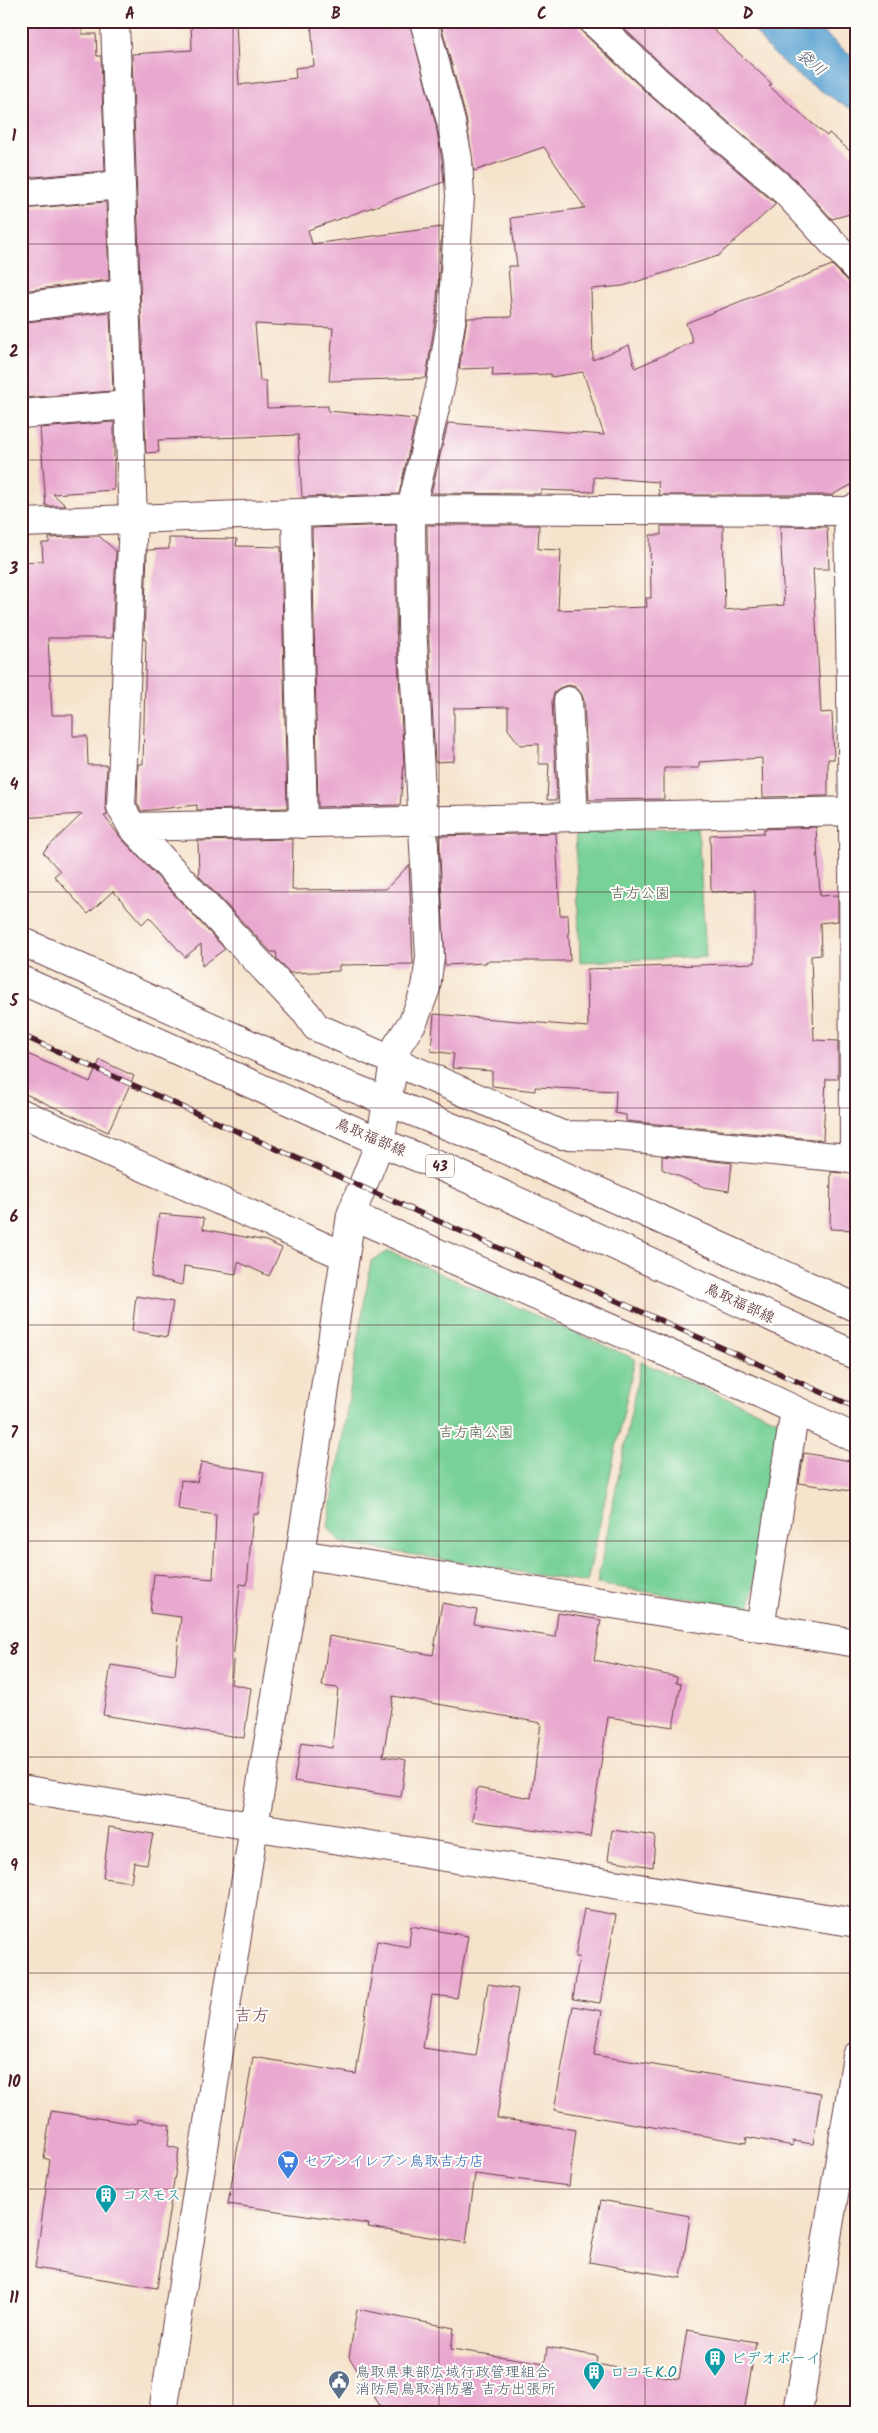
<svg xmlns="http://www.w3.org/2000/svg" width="878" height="2433" font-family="Kalam,'Klee One',sans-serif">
<rect width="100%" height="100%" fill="#fdfcf7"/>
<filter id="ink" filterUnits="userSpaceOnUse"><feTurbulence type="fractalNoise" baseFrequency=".02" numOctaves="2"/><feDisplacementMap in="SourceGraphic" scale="10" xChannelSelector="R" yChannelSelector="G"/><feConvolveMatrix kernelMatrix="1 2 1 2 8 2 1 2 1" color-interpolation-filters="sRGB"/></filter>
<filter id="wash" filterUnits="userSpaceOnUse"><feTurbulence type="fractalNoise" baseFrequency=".0096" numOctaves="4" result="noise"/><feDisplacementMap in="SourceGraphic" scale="20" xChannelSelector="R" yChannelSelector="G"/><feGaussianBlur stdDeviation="1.12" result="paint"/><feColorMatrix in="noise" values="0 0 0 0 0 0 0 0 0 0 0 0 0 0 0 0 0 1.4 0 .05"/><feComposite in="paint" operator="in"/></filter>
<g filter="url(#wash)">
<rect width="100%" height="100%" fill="#f6e3cc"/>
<!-- green -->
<path fill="#78d197" stroke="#617861" d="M698 828 706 957 580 962 575 829Z
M389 1251 635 1359 587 1583 341 1543 328 1527 371 1261Z
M641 1362 781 1421 750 1608 597 1584Z"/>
<!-- water -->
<path fill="#5ba3d2" stroke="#52617e" d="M748 21H811L844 50 857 58V113C813 86 776 66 748 21Z"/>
<g id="blocks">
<!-- building -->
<path fill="#e9a8cf" d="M21 21H82V34H96L97 56H101L105 171 21 178Z
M191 21H236L239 85 296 78 295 68 314 66 311 21H409L436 125 442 161 444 182 308 230 312 244 442 227 436 314 426 378 329 381 333 328 255 324 260 381H266L267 408 328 406V411L416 419 399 494 302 497 298 435 158 440 159 452 146 453 132 54 192 50Z
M440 21H578L582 32 648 94 776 204 718 256 623 286 591 289 593 360 629 345 635 368 693 342 686 323 832 265 857 290V482L832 495H659L658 482 594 477V492L541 490 540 494 431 493 448 423 604 435 583 372 551 377V374L492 376 493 368 459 369 467 318 512 317 508 266H517L511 218 585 208 544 147 474 171 466 118Z
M616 21H704L772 84 769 86 827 136 829 133 857 157V212L832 219 795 179 669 71Z
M106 202 109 280 22 291 21 209Z
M110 312 113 391 21 398V325H27V322Z
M114 422V490L53 494 66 506H46L40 428Z
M396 525V625L404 764 400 805 318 807 312 528Z
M427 525H539L538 549 561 550 558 610 647 607 646 598H651L650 535H661V526H723L725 610 784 605 780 526 827 527 829 569H813L821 713 832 712 834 759H828V796L763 797 762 758 699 762V768H664V799L589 800 584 700 581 693 576 687 568 685 559 688 554 693 552 701 557 800H547L549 764H539V744L520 745 508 729V707L454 708V761L435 762 428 625Z
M99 536 116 551 112 638H48L52 715H73V736H87L88 765H107L105 806 108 815 104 816 121 838 225 949 202 966 201 944 185 957 149 917 142 924 113 891 88 914 54 876 60 871 43 852 82 814 21 818V562L43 561 42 543H49V538Z
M169 538 237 539 236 546 281 547 287 808 197 810V805L141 811 137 803 138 764H143L146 640H144L147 550 169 549Z
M816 827 820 896 838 895V921L820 923 821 955 811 956 814 1040 838 1041V1079H826L823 1140 626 1121V1115L615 1113 616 1091 535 1087V1091L492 1086V1071L452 1068 454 1054 431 1051 434 1014 588 1027 587 969 755 963V891L711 892 710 835 764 833V829Z
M556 833 560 915H568L570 961H486V963L445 965 439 836Z
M293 839 292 890 386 889 409 865 413 964 339 965V971L290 973 277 959 276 952H271L199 876 198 841Z
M21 1051 90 1082 100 1060 134 1076 108 1132 21 1092Z
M662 1156 732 1163 729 1191 704 1187 662 1169Z
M831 1172 857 1174V1230L830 1229Z
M159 1214 204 1218 203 1229 266 1241 282 1248 269 1276 238 1262 236 1274 184 1266 182 1285 151 1277Z
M136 1296 173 1302 167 1337 132 1331Z
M804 1453 857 1462V1492L799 1483Z
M201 1462 264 1472 258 1514H253L247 1585 240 1584 231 1684 251 1688 244 1738 103 1715 111 1665 175 1675 181 1617 150 1613 154 1574 213 1579 216 1515 178 1509 181 1480 197 1482Z
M442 1603 477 1610 474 1624 555 1637 558 1613 601 1620 594 1660 677 1677 676 1683 681 1684 673 1727 608 1717 590 1837 472 1821 477 1788 531 1798 541 1723 460 1708 393 1696 383 1756 406 1760 401 1797 294 1781 301 1743 332 1748 338 1688 322 1686 329 1636 433 1655Z
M109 1827 153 1834 147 1864 134 1862 131 1882 103 1878Z
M612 1830 655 1836 653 1867 608 1860Z
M584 1909 616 1915 600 2003 573 1999 579 1957H575Z
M411 1926 468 1936 457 1998 432 1995 423 2048 476 2056 488 1984 518 1989 497 2118 576 2130 569 2186 475 2174 466 2243 368 2227 369 2224 228 2204 253 2057 356 2074 377 1941 409 1947Z
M573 2006 602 2011 594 2055 821 2093 813 2144 793 2141V2146L747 2137 746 2143 554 2110Z
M51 2111 136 2124 137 2119 170 2125 168 2146 179 2149 157 2288 35 2268 50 2160 44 2158Z
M601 2200 690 2216 681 2278 589 2262Z
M357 2309 454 2328 451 2349 545 2363 547 2347 597 2356 596 2364 679 2379 687 2330 756 2342 744 2412H384L349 2357Z"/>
</g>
</g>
<g filter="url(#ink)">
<use href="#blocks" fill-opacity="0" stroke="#643c43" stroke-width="1"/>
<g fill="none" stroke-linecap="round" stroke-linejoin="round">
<!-- minor casing -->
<g stroke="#643c43" stroke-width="30">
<path id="minor" d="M115 21 133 518 121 807 132 827 307 1014 316 1027 562 1135 615 1136 857 1159
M593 21 659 83 785 191 857 269
M21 194 121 185
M21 307 124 294
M21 414 129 405
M848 511 853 811 854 1158
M296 515 303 824
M21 523 411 509 848 511 857 507
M568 701 574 817
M132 827 853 811
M21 1113 345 1256 300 1554 254 1826 163 2412
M351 1215 761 1394 857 1439
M345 1256 351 1215 380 1142 397 1046 414 1020 426 988 430 957 412 625 411 509 441 383 452 316 460 197 458 159 451 122 424 21
M300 1554 857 1643
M760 1628 795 1410
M21 1789 857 1923
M798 2412 857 2056"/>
</g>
<!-- major casing -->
<g stroke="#643c43" stroke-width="30">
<path id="major" d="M21 941 289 1062 491 1143 857 1308
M21 980 380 1142 449 1170 857 1356"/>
</g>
<!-- minor -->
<use href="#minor" stroke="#fff" stroke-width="28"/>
<!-- major -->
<use href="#major" stroke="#fff" stroke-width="28"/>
<!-- rail casing -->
<g stroke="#4a1f2b" stroke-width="5.5">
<path id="rail" d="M21 1035 857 1408"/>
</g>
<!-- rail -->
<use href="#rail" stroke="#fdfcf7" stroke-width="4" stroke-dasharray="11" stroke-linecap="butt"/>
</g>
</g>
<!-- grid -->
<path fill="none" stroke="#4a1f2b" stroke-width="1" stroke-opacity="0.55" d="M233 21V2412M439 21V2412M645 21V2412M21 244H857M21 460H857M21 676H857M21 892H857M21 1108H857M21 1325H857M21 1541H857M21 1757H857M21 1973H857M21 2189H857"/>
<!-- icons -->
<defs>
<g id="supermarket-pin" transform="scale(1.125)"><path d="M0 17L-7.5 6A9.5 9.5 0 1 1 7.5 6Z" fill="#3f7fe0" stroke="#fdfcf7"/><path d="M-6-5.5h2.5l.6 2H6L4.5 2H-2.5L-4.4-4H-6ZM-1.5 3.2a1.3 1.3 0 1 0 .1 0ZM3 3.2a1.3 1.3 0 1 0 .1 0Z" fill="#fff"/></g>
<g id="building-pin" transform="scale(1.125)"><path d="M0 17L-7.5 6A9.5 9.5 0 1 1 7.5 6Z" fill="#0f9aa8" stroke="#fdfcf7"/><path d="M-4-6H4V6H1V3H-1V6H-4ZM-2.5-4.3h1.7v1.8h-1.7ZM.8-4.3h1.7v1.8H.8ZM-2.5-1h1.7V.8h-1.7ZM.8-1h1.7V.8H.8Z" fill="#fff"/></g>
<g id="civic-pin" transform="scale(1.125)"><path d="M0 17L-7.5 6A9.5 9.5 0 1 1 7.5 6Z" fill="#5c6f8a" stroke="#fdfcf7"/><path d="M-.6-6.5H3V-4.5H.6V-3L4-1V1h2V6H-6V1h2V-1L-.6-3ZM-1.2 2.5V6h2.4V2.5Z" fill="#fff"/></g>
</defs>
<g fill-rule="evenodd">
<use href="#supermarket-pin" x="288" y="2161"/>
<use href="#building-pin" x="106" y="2195"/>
<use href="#building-pin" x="715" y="2358"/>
<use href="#building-pin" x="594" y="2372"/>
<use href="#civic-pin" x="339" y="2381"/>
</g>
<g text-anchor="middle" stroke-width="4" stroke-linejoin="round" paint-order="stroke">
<!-- shield labels -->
<rect fill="#fdfcf7" stroke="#806168" stroke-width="1" x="426" y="1154.5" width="28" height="23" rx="4"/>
<g font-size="14" font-weight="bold" fill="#4a1f2b">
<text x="440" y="1171">43</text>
</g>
<!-- park labels -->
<g font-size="15" fill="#5a5d51" stroke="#fdfcf7">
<text x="640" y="898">吉方公園</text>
<text x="476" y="1437">吉方南公園</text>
</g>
<!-- street labels -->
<g font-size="15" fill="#4a1f2b" stroke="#fdfcf7">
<text transform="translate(371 1137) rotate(23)" y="5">鳥取福部線</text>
<text transform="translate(740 1303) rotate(25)" y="5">鳥取福部線</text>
</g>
<!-- shop labels -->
<g font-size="15" fill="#366cbe" stroke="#fdfcf7" text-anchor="start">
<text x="304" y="2166">セブンイレブン鳥取吉方店</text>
</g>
<!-- culture labels -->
<g font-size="15" fill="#0d838f" stroke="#fdfcf7" text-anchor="start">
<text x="122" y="2200">コスモス</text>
<text x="731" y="2363">ビデオボーイ</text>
<text x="610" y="2377">ロコモK.O</text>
</g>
<!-- service labels -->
<g font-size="15" fill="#4e5e75" stroke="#fdfcf7" text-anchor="start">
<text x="355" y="2377">鳥取県東部広域行政管理組合<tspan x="355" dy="17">消防局鳥取消防署 吉方出張所</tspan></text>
</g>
<!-- water labels -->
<g font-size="16" font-style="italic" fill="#525a76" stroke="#fdfcf7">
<text transform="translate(812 62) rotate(40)" y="6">袋川</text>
</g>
<!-- quarter labels -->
<g font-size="18" fill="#824f64" stroke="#fdfcf7">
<text x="252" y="2021">吉方</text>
</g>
</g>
<!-- margin -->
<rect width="878" height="2433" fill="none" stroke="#fdfcf7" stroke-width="55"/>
<rect x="28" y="28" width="822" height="2378" fill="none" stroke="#4a1f2b" stroke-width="2"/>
<g font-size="16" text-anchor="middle" font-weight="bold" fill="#4a1f2b">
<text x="130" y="19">A</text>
<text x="336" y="19">B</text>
<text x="542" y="19">C</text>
<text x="748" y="19">D</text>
<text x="14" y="141">1</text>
<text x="14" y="357">2</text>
<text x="14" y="574">3</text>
<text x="14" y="790">4</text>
<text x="14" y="1006">5</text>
<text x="14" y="1222">6</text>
<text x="14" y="1438">7</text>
<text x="14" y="1655">8</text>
<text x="14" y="1871">9</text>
<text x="14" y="2087">10</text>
<text x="14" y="2303">11</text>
</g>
</svg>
